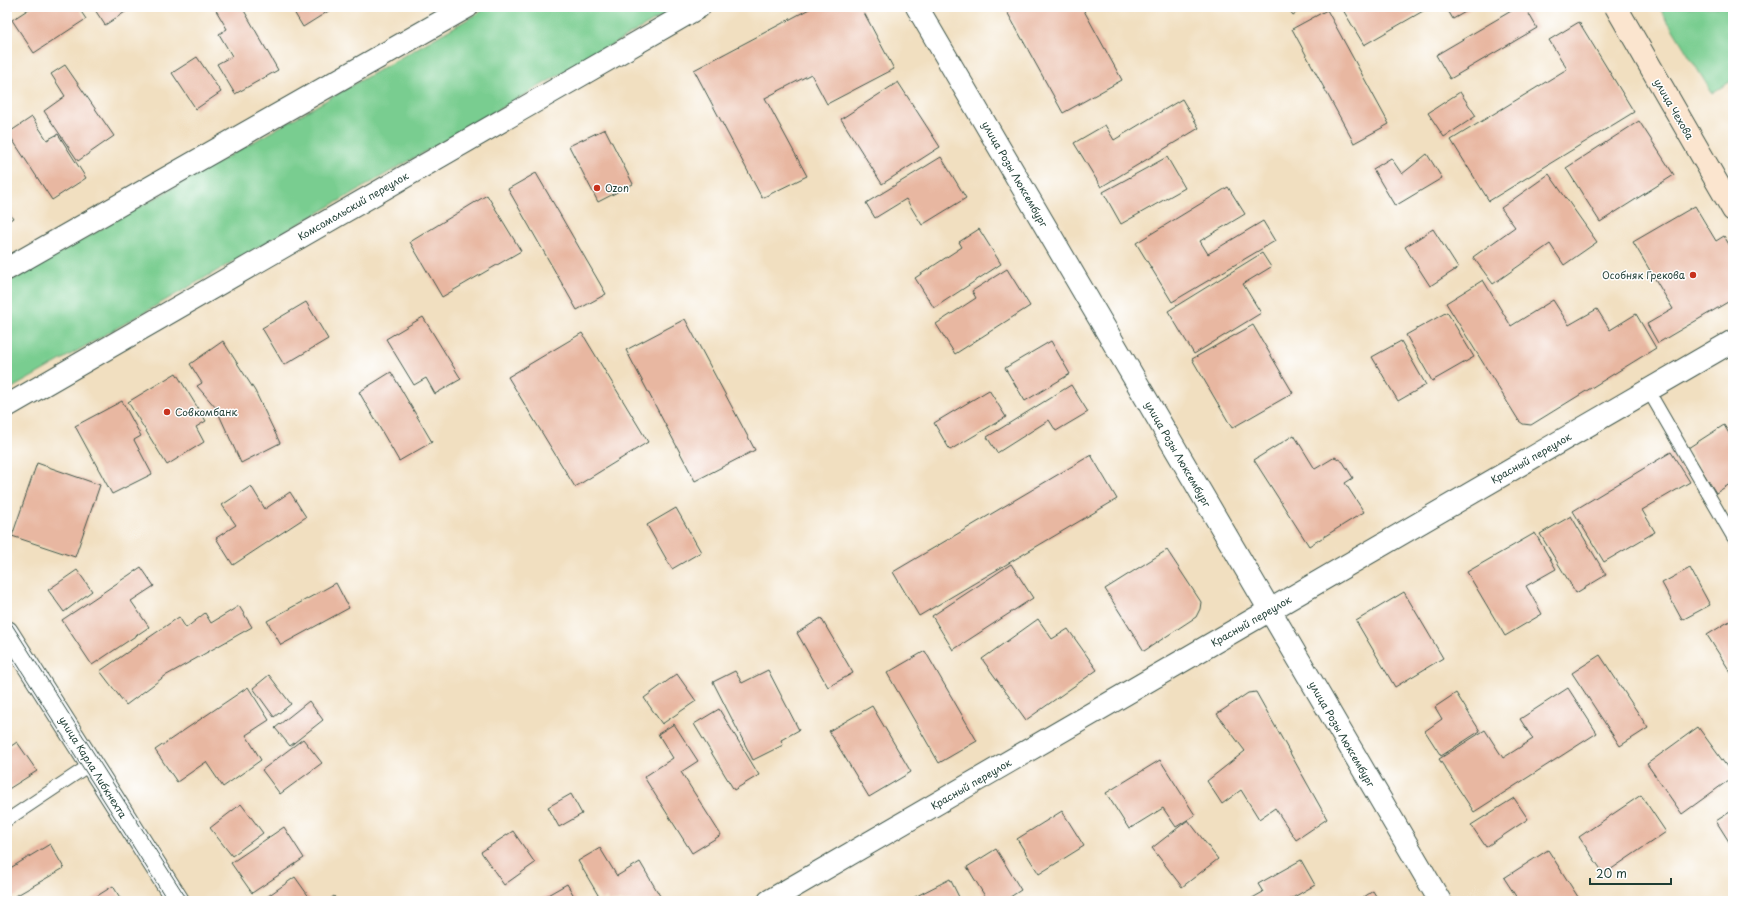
<svg xmlns="http://www.w3.org/2000/svg" width="1740" height="908" font-family="'Playpen Sans',sans-serif">
<rect width="100%" height="100%" fill="#fff"/>
<filter id="ink" filterUnits="userSpaceOnUse"><feTurbulence type="fractalNoise" baseFrequency=".025" numOctaves="2"/><feDisplacementMap in="SourceGraphic" scale="8" xChannelSelector="R" yChannelSelector="G"/><feConvolveMatrix kernelMatrix="1 2 1 2 8 2 1 2 1" color-interpolation-filters="sRGB"/></filter>
<filter id="wash" filterUnits="userSpaceOnUse"><feTurbulence type="fractalNoise" baseFrequency=".012" numOctaves="4" result="noise"/><feDisplacementMap in="SourceGraphic" scale="16" xChannelSelector="R" yChannelSelector="G"/><feGaussianBlur stdDeviation="0.9" result="paint"/><feColorMatrix in="noise" values="0 0 0 0 0 0 0 0 0 0 0 0 0 0 0 0 0 1.4 0 .05"/><feComposite in="paint" operator="in"/></filter>
<g filter="url(#wash)">
<rect width="100%" height="100%" fill="#f1dfc0"/>
<!-- green -->
<path fill="#79cd90" stroke="#4c8562" d="M489 7H678L7 391V283Z
M1659 7H1733V80L1712 93Z"/>
<g id="blocks">
<!-- building -->
<path fill="#e8b7a1" d="M32 7H78L86 19 34 53 12 20Z
M93 7H133L105 25Z
M214 7H242L278 70 235 94 217 64 232 56 219 34 227 29Z
M291 7H335L303 27Z
M813 7H861L894 69 827 104 811 74 765 98 807 176 762 198 694 70Z
M1011 7H1082L1122 80 1063 113 1006 10Z
M1287 7H1305L1293 15Z
M1348 7H1430L1364 45 1343 10Z
M1446 7H1474L1453 19Z
M1518 7H1525L1537 28 1450 79 1436 55Z
M1327 10 1389 124 1354 143 1292 29Z
M1579 22 1634 112 1489 201 1451 140 1567 69 1549 40Z
M197 57 221 92 196 109 172 73Z
M65 65 114 136 78 161 44 111 65 96 51 74Z
M898 82 940 147 882 184 841 119Z
M1460 92 1476 116 1444 137 1428 113Z
M1182 99 1199 128 1101 187 1074 143 1105 125 1114 140Z
M32 117 47 140 58 134 86 178 52 200 8 133Z
M1639 121 1674 175 1600 222 1566 168Z
M605 129 633 184 598 202 569 146Z
M1427 154 1442 178 1395 206 1373 169 1391 158 1402 174Z
M941 157 966 198 922 225 906 199 875 218 866 203Z
M1167 157 1185 188 1121 224 1103 192Z
M536 173 606 294 577 310 508 189Z
M1549 174 1597 242 1564 265 1550 244 1493 284 1473 257 1515 227 1501 208Z
M1228 187 1245 214 1200 241 1208 254 1263 221 1275 241 1172 302 1136 243Z
M487 195 521 251 442 297 410 242Z
M1695 206 1716 241 1724 236 1733 251V299L1658 343 1647 324 1673 309 1633 242Z
M7 209 13 218 7 222Z
M979 229 1001 264 934 308 915 278 962 247 959 242Z
M1433 229 1458 268 1430 286 1405 247Z
M1262 253 1271 267 1243 284 1261 313 1194 354 1168 311Z
M1007 269 1030 306 955 354 936 324 976 298 972 291Z
M1483 280 1511 326 1553 300 1569 325 1597 309 1610 330 1636 314 1656 348 1531 425 1523 424 1519 421 1446 303Z
M306 302 328 339 284 365 262 328Z
M1447 312 1474 357 1432 381 1406 335Z
M423 317 461 379 435 394 426 378 414 385 386 339Z
M685 319 755 450 695 481 626 350Z
M1253 325 1293 393 1232 428 1192 359Z
M582 333 648 442 575 487 508 377Z
M223 341 255 391 280 443 241 463 216 408 197 386 202 383 190 364Z
M1051 341 1070 374 1025 401 1005 368Z
M1401 341 1426 385 1398 401 1372 357Z
M391 372 432 442 399 461 359 392Z
M176 373 206 421 196 427 204 442 167 465 128 402Z
M1071 385 1088 412 1056 431 1049 420 997 453 987 437Z
M989 390 1006 417 950 450 934 423Z
M122 401 141 436 134 440 152 474 112 494 75 426Z
M1724 425 1733 440V482L1716 493 1688 448Z
M1294 435 1315 469 1335 457 1343 462 1353 478 1345 483 1364 512 1309 546 1254 460Z
M1671 452 1690 482 1642 510 1655 532 1604 562 1573 511Z
M1091 455 1117 499 919 616 893 572Z
M37 463 100 485 75 557 12 536Z
M251 486 265 509 290 492 306 517 233 565 216 538 236 525 222 505Z
M676 508 701 552 672 569 647 525Z
M1571 516 1606 575 1576 593 1540 534Z
M1535 533 1556 569 1526 586 1542 614 1505 636 1467 572Z
M1167 550 1201 602 1200 609 1196 617 1144 651 1105 589Z
M1011 564 1033 598 953 650 932 616Z
M141 567 154 586 131 601 149 627 92 665 62 620Z
M1690 568 1710 605 1682 620 1662 583Z
M77 570 92 591 64 612 48 590Z
M336 583 349 608 281 645 267 621Z
M1404 592 1443 658 1395 687 1356 621Z
M239 606 252 627 165 676 126 705 100 671 179 617 186 628 205 613 211 623Z
M821 618 853 673 828 687 797 633Z
M1038 619 1052 639 1068 629 1097 670 1026 720 982 659Z
M1733 619V676L1707 635Z
M925 651 977 741 939 763 887 673Z
M1600 655 1648 728 1620 746 1572 673Z
M768 670 799 730 781 740 783 745 753 760 713 682 735 671 742 683Z
M677 674 696 701 662 724 644 698Z
M269 675 291 704 274 717 253 688Z
M248 687 269 720 246 735 261 760 223 787 206 762 177 782 155 750Z
M1568 688 1597 733 1474 812 1439 759 1485 730 1503 758 1533 739 1520 719Z
M1256 692 1327 819 1296 840 1275 808 1259 819 1241 790 1222 804 1207 781 1245 751 1217 714 1248 693Z
M1456 693 1480 731 1441 756 1425 731 1442 719 1435 707Z
M309 701 323 720 290 746 275 728Z
M872 706 911 772 869 797 829 731Z
M719 709 759 775 734 790 694 724Z
M674 724 698 761 681 772 721 835 692 853 644 777 673 758 658 734Z
M1698 727 1733 775V777L1682 814 1647 764Z
M303 739 322 763 280 794 262 770Z
M17 742 37 771 7 790V749Z
M1160 760 1195 815 1176 827 1163 808 1129 829 1106 793Z
M571 794 582 814 559 827 548 807Z
M1641 795 1666 832 1604 874 1579 837Z
M1514 798 1528 819 1486 847 1471 825Z
M241 804 263 833 232 856 210 828Z
M1733 810V848L1716 821Z
M1062 811 1084 846 1039 874 1017 839Z
M1188 820 1218 859 1182 887 1152 848Z
M284 827 304 858 252 893 231 863Z
M513 831 535 863 504 885 481 852Z
M50 844 64 868 7 901V870Z
M600 848 617 876 640 862 663 901H609L607 897 601 900 578 861Z
M996 849 1021 890 1004 901H988L967 867Z
M1548 850 1580 900 1579 901H1519L1504 878Z
M1301 860 1315 885 1287 901H1247L1263 892 1258 884Z
M295 877 312 901H261Z
M950 879 961 901H907Z
M567 884 577 901H537Z
M113 886 122 901H89Z
M1373 891 1379 901H1358Z
M334 896 337 901H327Z"/>
</g>
</g>
<g filter="url(#ink)">
<use href="#blocks" fill-opacity="0" stroke="#3e5549" stroke-width="1"/>
<g fill="none" stroke-linecap="round" stroke-linejoin="round">
<!-- service casing -->
<g stroke="#3e5549" stroke-width="14">
<path id="service" d="M1648 390 1733 537
M7 820 91 764"/>
</g>
<!-- minor casing -->
<g stroke="#3e5549" stroke-width="24">
<path id="minor" d="M7 269 467 7
M7 406 699 7
M7 632 178 901
M769 901 1270 610"/>
</g>
<!-- tertiary casing -->
<g stroke="#3e5549" stroke-width="24">
<path id="tertiary" d="M917 7 1440 901
M1270 610 1733 341"/>
</g>
<!-- secondary casing -->
<g stroke="#3e5549" stroke-width="24">
<path id="secondary" d="M1616 7 1733 210"/>
</g>
<!-- service -->
<use href="#service" stroke="#fff" stroke-width="12"/>
<!-- minor -->
<use href="#minor" stroke="#fff" stroke-width="22"/>
<!-- tertiary -->
<use href="#tertiary" stroke="#fff" stroke-width="22"/>
<!-- secondary -->
<use href="#secondary" stroke="#fbe5cf" stroke-width="22"/>
<!-- tram -->
<path stroke="#1f3d34" stroke-width="1" d="M7 617 188 901
M7 648 168 901"/>
</g>
</g>
<!-- markers -->
<g fill="#c8321e" stroke="#fff" stroke-width="1.5">
<circle cx="597" cy="188" r="4"/>
<circle cx="1693" cy="275" r="4"/>
<circle cx="167" cy="412" r="4"/>
</g>
<g text-anchor="middle" stroke-width="3" stroke-linejoin="round" paint-order="stroke">
<!-- street labels -->
<g font-size="10" fill="#1f3d34" stroke="#fff">
<text transform="translate(1674 109) rotate(60)" y="4">улица Чехова</text>
<text transform="translate(1015 174) rotate(60)" y="4">улица Розы Люксембург</text>
<text transform="translate(353 206) rotate(-30)" y="4">Комсомольский переулок</text>
<text transform="translate(1178 454) rotate(60)" y="4">улица Розы Люксембург</text>
<text transform="translate(1531 458) rotate(-30)" y="4">Красный переулок</text>
<text transform="translate(1251 621) rotate(-30)" y="4">Красный переулок</text>
<text transform="translate(1342 734) rotate(60)" y="4">улица Розы Люксембург</text>
<text transform="translate(93 767) rotate(58)" y="4">улица Карла Либкнехта</text>
<text transform="translate(971 784) rotate(-30)" y="4">Красный переулок</text>
</g>
<!-- poi labels -->
<g font-size="10" fill="#1f3d34" stroke="#fff" text-anchor="start">
<text x="605" y="192">Ozon</text>
<text x="1685" y="279" text-anchor="end">Особняк Грекова</text>
<text x="175" y="416">Совкомбанк</text>
</g>
</g>
<!-- margin -->
<rect width="1740" height="908" fill="none" stroke="#fff" stroke-width="24"/>
<!-- scale -->
<path d="M1590 878v6h81v-6" fill="none" stroke="#1f3d34" stroke-width="2"/>
<text x="1596" y="878" font-size="12" fill="#1f3d34" stroke="#ffffff" stroke-width="3" paint-order="stroke">20 m</text>
</svg>
